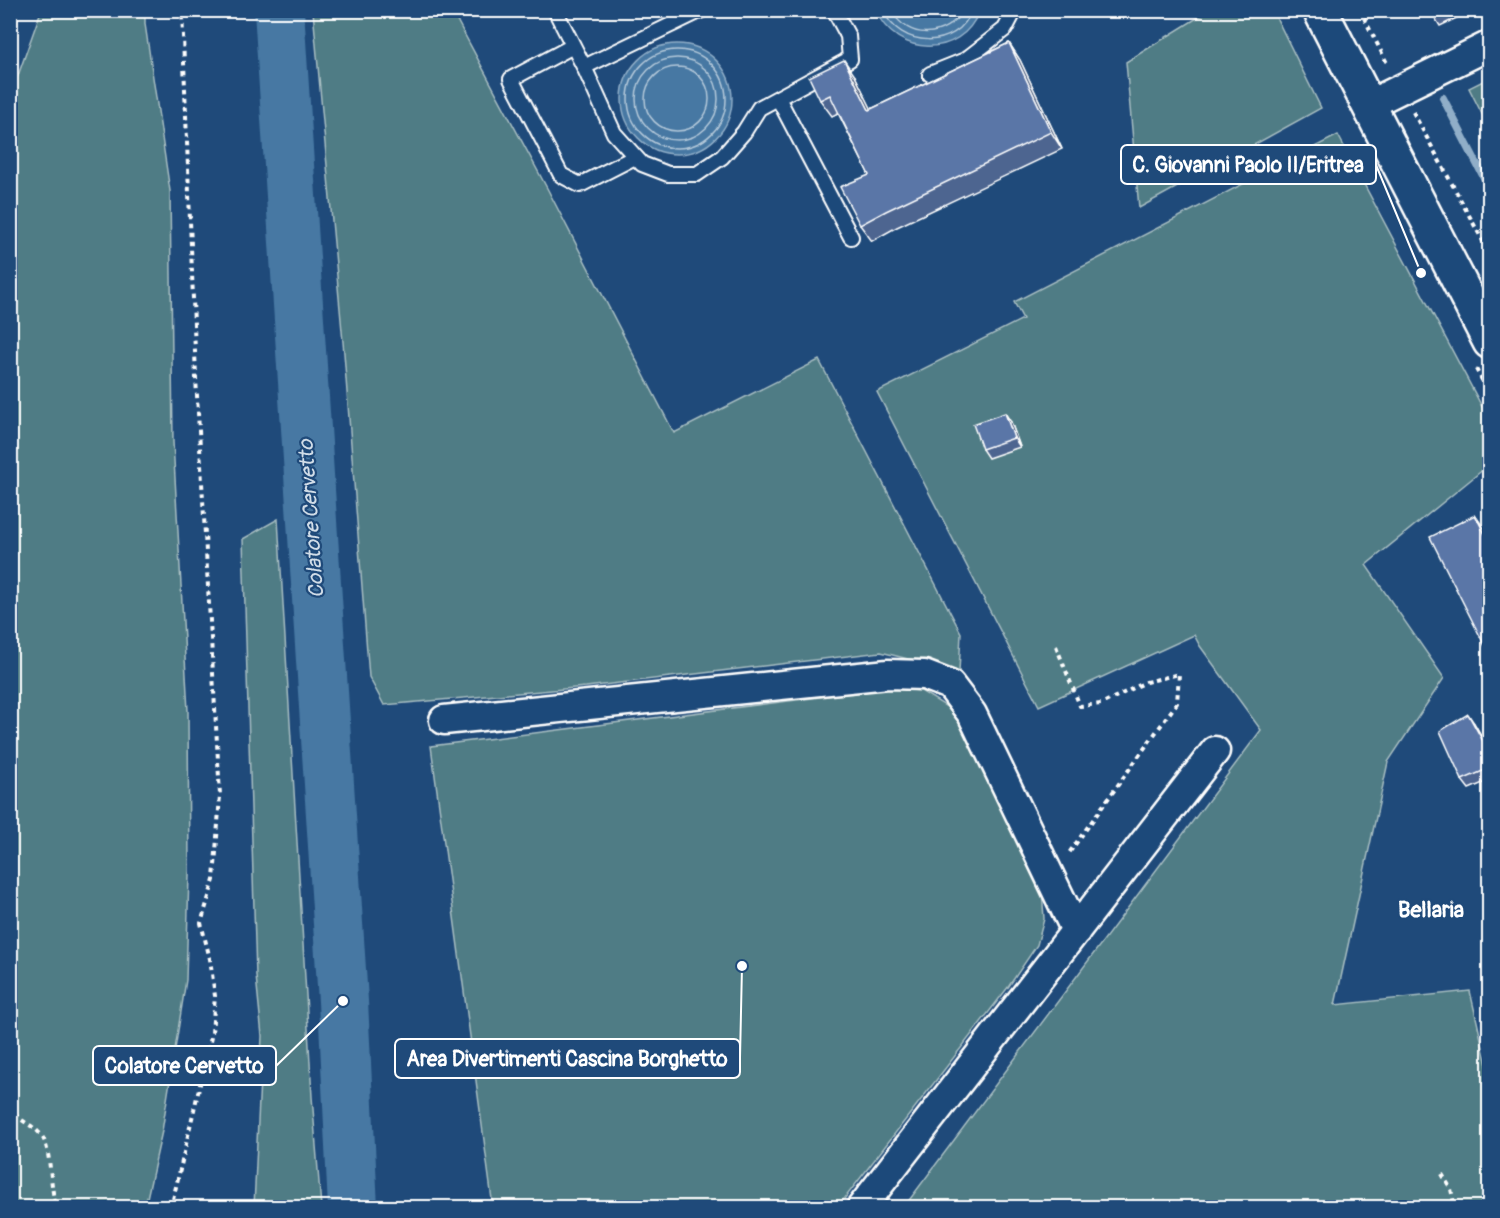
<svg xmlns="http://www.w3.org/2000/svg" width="1500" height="1218" font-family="Pangolin,sans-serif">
<rect width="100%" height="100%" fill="#1f4a7a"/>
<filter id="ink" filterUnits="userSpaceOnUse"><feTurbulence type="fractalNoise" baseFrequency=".0167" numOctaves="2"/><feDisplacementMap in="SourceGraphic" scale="12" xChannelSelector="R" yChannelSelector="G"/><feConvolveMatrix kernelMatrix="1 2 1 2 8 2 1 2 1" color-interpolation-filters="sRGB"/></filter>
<g filter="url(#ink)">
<!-- green -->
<path fill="#507c85" stroke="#a8bec2" stroke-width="1.5" d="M1210 10 1273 11 1321 108 1139 208 1126 62Z
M41 11H145V24L170 191 173 442 188 711 189 875 186 980 162 1131 145 1207H11L10 98Z
M313 11H452L548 190 674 433 819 360 961 633 959 672 881 652 586 687 384 705 369 677 344 353Z
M1489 78V128L1469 88Z
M1338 135 1489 420 1490 464 1366 565 1444 678 1388 762 1335 1005 1470 991 1489 1074V1207H904L1261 730 1200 646 1194 635 1039 706 877 392 1023 319 1014 302Z
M278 519 312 1097 321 1207H254L262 1036 256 976 243 539Z
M891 688 921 691 947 707 963 728 1042 890 1044 919 1037 945 1009 986 838 1207H493L431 746Z"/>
<!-- water -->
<path fill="#4678a3" stroke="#90aec8" stroke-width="1.5" d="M876 11H979C961 59 896 57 876 11Z
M622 99a55 55 0 1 1 110 0a55 55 0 1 1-110 0Z"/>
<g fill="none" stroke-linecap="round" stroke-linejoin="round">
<!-- shore -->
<path stroke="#b5c9da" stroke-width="1.5" d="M883 10C899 48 957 51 972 10
M891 10C909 42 945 38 964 10
M628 99a49 49 0 1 1 98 0a49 49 0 1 1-98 0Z
M636 99a41 41 0 1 1 82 0a41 41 0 1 1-82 0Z
M645 99a32 32 0 1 1 64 0a32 32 0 1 1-64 0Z"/>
<!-- stream -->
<path stroke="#90aec8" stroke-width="8" d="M1443 98 1490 189"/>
<!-- river -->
<path stroke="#4678a3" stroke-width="50" d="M279 10 343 1001 353 1208"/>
<!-- lane casing -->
<g stroke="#fff" stroke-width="18">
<path id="lane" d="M555 10 584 67 702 10
M573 46 511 79 561 175 580 185 635 157
M584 67 614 133 642 164 668 174H697L722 157 744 132 759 108 850 59 848 36 834 10
M930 74 965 60 1005 29 1015 10
M778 98 851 237"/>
</g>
<!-- street casing -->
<g stroke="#fff" stroke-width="33">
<path id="street" d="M1368 105 1490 45
M444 720 888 674 924 675 950 685 972 714 1076 931
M861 1208 1215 751"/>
</g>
<!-- secondary casing -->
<g stroke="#fff" stroke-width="38">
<path id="secondary" d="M1320 10 1490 342"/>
</g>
<!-- path -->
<path stroke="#fff" stroke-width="4" stroke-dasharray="4.5 4.5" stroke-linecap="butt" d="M1360 10 1388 65
M1413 112 1490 254
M1476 369 1490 395
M1056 646 1080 706 1101 704 1146 682 1179 674 1177 703 1069 853
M10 1107C16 1121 32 1123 41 1135 52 1148 49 1189 57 1208
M1442 1174 1451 1189 1455 1208
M171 1208 212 1033 215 996 210 959 201 923 214 880 220 795 196 378 182 10"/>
<!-- lane -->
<use href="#lane" stroke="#1f4a7a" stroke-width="14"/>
<!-- street -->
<use href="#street" stroke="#1f4a7a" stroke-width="28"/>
<!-- secondary -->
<use href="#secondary" stroke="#1f4a7a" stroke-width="33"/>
</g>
<!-- wall -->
<path fill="#4d6590" stroke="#fff" stroke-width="1.5" d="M1430 10H1473L1440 26Z
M1009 43 1020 60 1062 149 897 227 872 241 860 225 869 175 838 113 832 116 820 100 855 76 871 109Z
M1011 422 1020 447 988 458 982 449Z
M1474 723 1490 751V780L1469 789 1462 780Z"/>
<!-- shaded-wall -->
<path fill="#3f5375" stroke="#fff" stroke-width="1.5" d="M1009 43 1020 60 1062 149 1051 132Z
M844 60 855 76 880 126 869 110Z
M1005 413 1011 422 1020 447 1014 438Z
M1475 515 1484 528 1490 539V544Z
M1468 714 1474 723 1490 751V754Z"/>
<!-- building -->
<path fill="#5a76a7" stroke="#fff" stroke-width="1.5" d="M1430 10H1440L1432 14Z
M1009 43 1051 132 886 211 860 225 840 187 869 175 830 95 820 100 809 77 844 60 869 110Z
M1005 413 1014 438 982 449 973 424Z
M1475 515 1490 544V656L1430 537Z
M1468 714 1490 754V768L1462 780 1440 731Z"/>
</g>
<g text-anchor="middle" stroke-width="4.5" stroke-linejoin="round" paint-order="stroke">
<!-- water labels -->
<g font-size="21" font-style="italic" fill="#d1dde8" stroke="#1f4a7a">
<text transform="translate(311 519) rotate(-94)" y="7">Colatore Cervetto</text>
</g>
<!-- quarter labels -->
<g font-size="22" font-weight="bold" fill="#fff" stroke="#1f4a7a">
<text x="1431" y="917">Bellaria</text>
</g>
</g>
<!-- callouts -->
<path fill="none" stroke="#fff" stroke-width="2" d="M1421 273L1376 165M742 966L740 1058M343 1001L276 1066"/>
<g fill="#fff" stroke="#1f4a7a" stroke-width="2">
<circle cx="1421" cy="273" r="6"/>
<circle cx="742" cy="966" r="6"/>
<circle cx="343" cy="1001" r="6"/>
</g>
<g fill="#1f4a7a" stroke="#fff" stroke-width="2">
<rect x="1121" y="145" width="255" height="39" rx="6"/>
<rect x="395" y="1039" width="345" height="39" rx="6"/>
<rect x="93" y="1046" width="183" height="39" rx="6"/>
</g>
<g font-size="21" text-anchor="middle" font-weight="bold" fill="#fff">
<text x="1248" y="172">C. Giovanni Paolo II/Eritrea</text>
<text x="567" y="1066">Area Divertimenti Cascina Borghetto</text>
<text x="184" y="1073">Colatore Cervetto</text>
</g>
<!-- margin -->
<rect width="1500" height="1218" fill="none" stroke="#1f4a7a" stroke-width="36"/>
<rect x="18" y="18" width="1464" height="1182" fill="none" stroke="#fff" stroke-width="2" filter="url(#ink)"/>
</svg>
